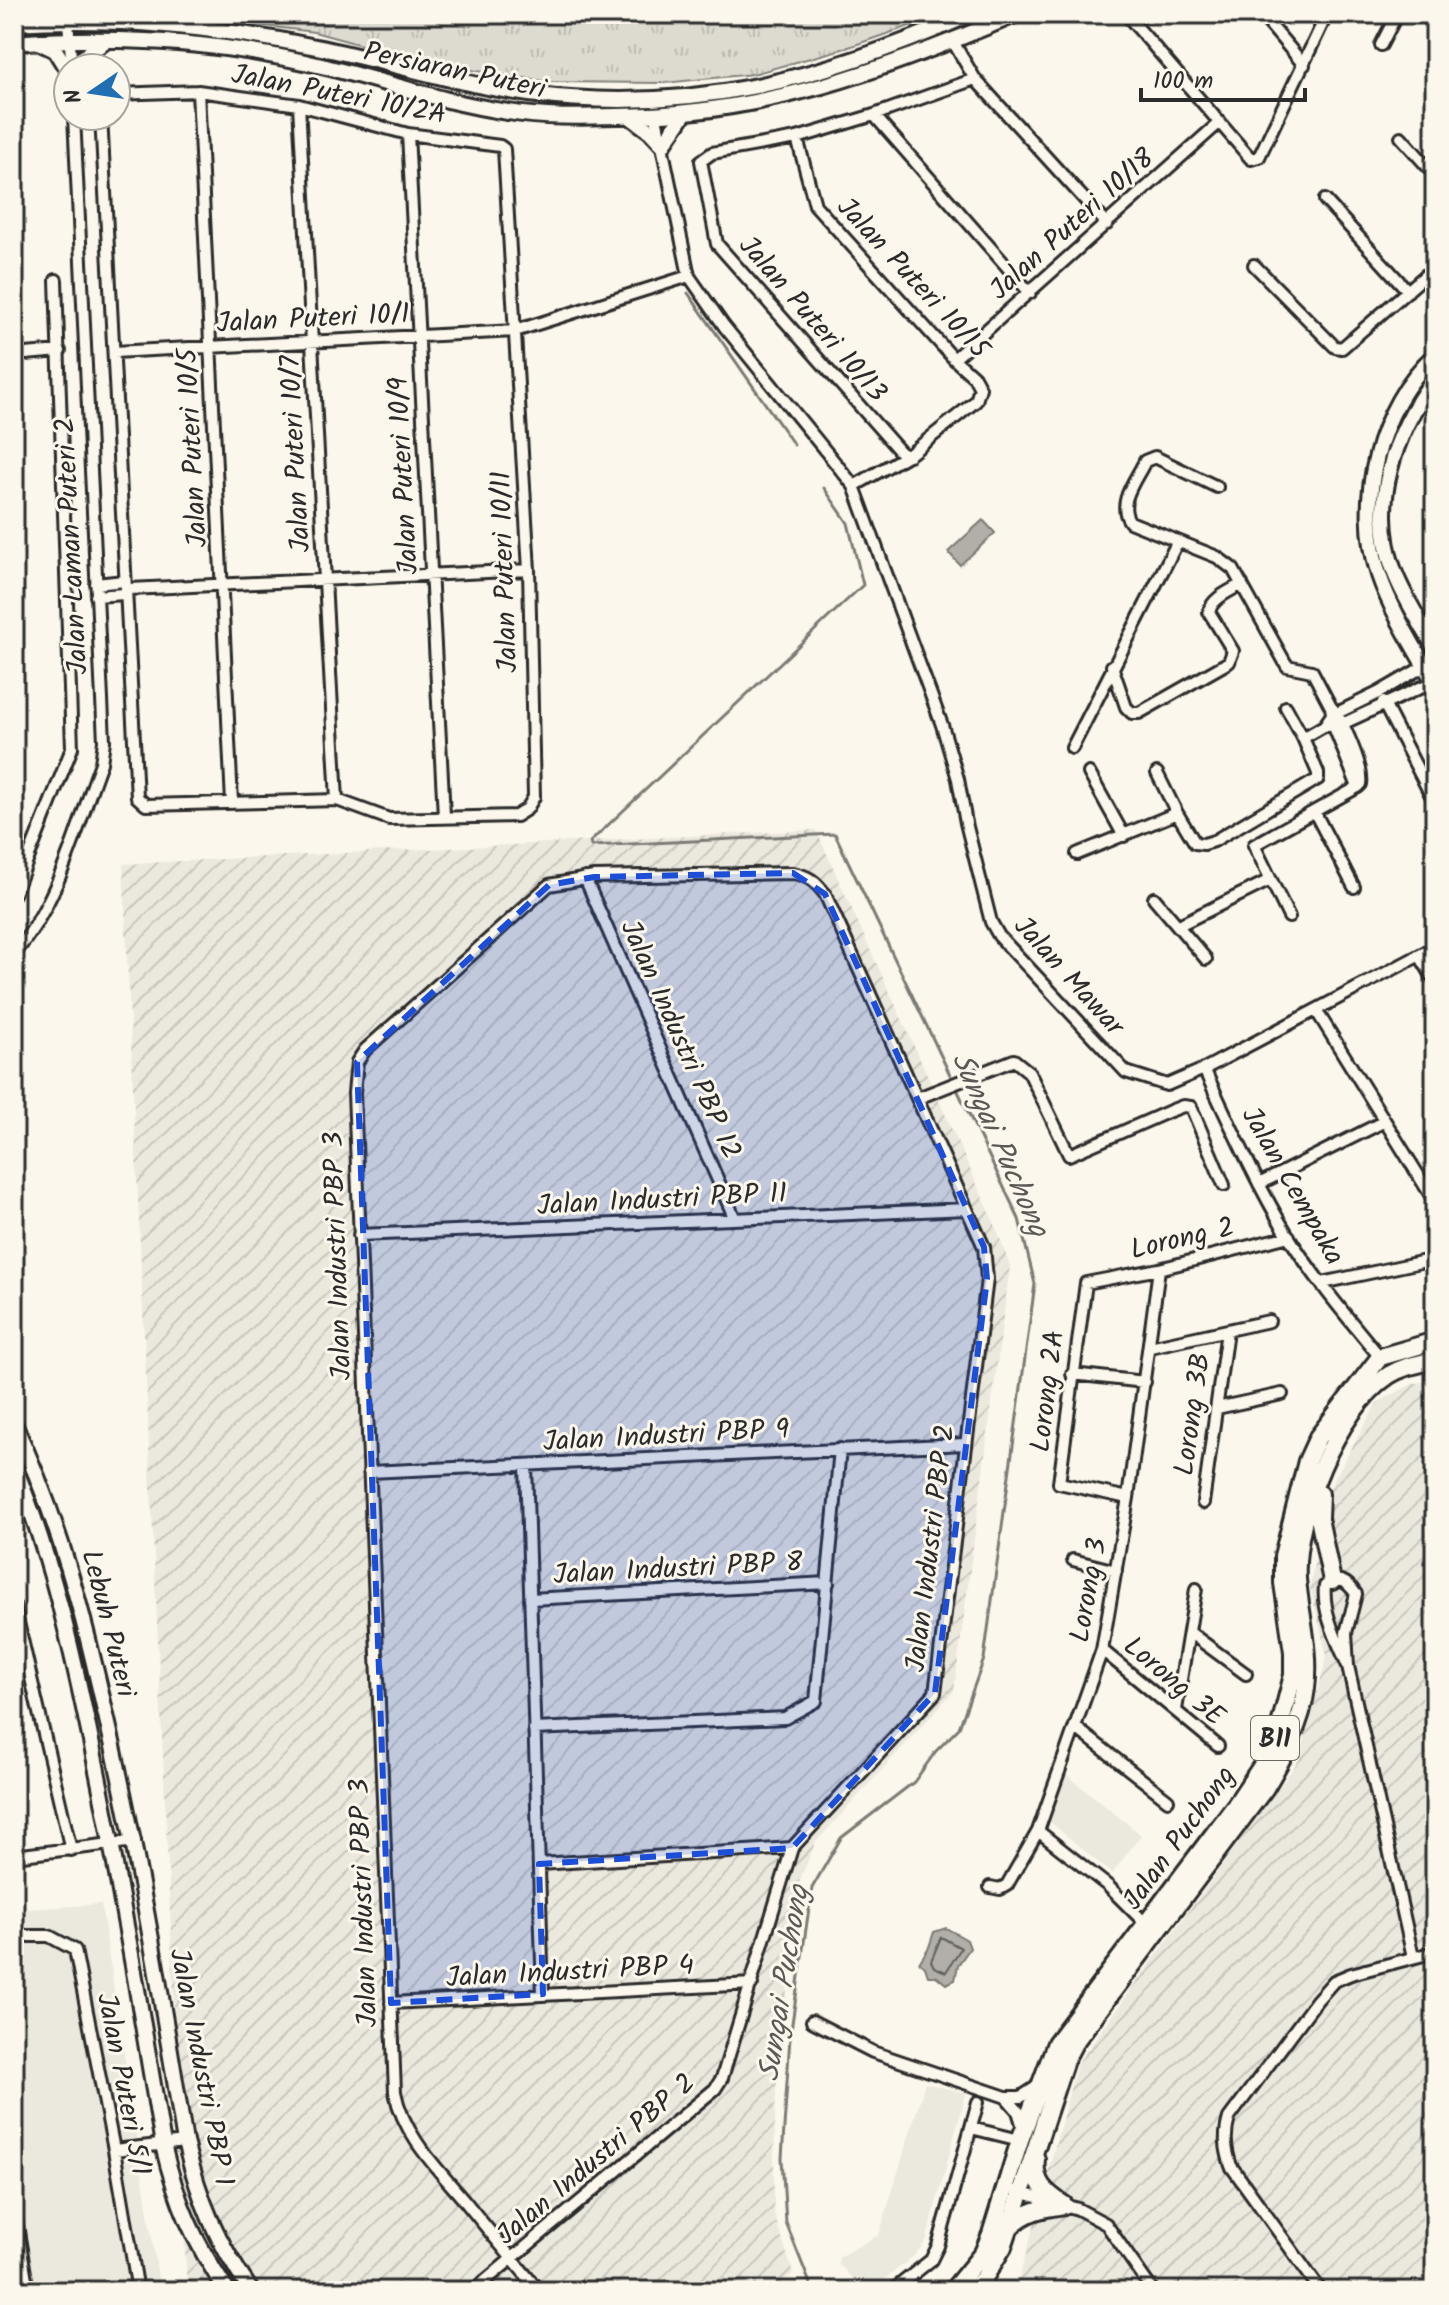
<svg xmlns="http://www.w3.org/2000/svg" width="1449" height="2305" font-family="Kalam,sans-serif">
<defs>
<pattern id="industrial-furrows" width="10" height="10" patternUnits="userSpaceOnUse" patternTransform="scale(2)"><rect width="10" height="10" fill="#ebe8de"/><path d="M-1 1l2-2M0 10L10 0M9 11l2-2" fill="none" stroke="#cac7bf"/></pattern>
<pattern id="grass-tufts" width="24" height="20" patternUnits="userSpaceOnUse" patternTransform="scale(2)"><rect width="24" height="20" fill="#dddad0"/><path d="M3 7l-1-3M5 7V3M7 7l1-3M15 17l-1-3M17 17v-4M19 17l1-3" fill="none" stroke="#bebbb3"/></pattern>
</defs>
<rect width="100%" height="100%" fill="#fbf7ec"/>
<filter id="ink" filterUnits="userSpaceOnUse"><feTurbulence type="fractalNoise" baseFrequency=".0125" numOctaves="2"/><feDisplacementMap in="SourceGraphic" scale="16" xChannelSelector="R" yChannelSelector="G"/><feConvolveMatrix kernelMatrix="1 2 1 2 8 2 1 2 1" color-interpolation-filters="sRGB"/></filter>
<g filter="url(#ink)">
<!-- built -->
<path fill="#ebe8de" d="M1063 1772 1141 1835 1112 1874 1047 1819Z
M101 1904 160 2291H14V1910Z
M925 2083 966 2093 926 2241 915 2255 870 2291H864L838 2263 839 2257 879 2235Z"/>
<!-- industrial -->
<path fill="url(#industrial-furrows)" d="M816 830 994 1222 1010 1266 954 1691 815 1843 799 1882 776 2090 774 2156V2214L793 2273 772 2291H187L123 864Z
M1435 1380V2291H1006L1020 2276 1077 2064 1299 1760 1327 1656 1310 1587 1327 1492 1377 1403 1412 1384Z"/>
<!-- grass -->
<path fill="url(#grass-tufts)" stroke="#84827e" stroke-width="2" d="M170 14H944L846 48 753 74 664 83 550 82 431 64 314 32Z"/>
<!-- water -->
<path fill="#b1afa7" stroke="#7b7a75" stroke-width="2" d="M983 520 995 533 960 565 948 552Z
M946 1928 967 1940 970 1948 958 1965 955 1980 946 1984 936 1976H928L925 1967 919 1963 929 1947 934 1932Z"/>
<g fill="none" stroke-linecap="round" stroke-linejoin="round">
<!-- shore -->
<path stroke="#61605d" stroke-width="2" d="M941 1937 961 1948 946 1972 934 1967 931 1961Z"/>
<!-- stream -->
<path stroke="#7b7a75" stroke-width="3" d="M688 293 794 445
M813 2291 786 2223 782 2158 790 2037 812 1888 841 1838 914 1782 936 1751 959 1728 984 1659 1035 1284 1019 1219 835 834 591 846 590 842 863 585 848 523 824 488"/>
<!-- street casing -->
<g stroke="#2b2b2b" stroke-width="16">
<path id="street" d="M1126 14 1251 159 1259 157 1327 14
M1261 14 1304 65
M68 22 72 68
M952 40 975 79 1107 224
M1381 45 1397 14
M198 91 232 803
M299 105 337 800
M874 115 1030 293
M101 116 137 797 146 805 337 800 389 819 516 816 527 809 534 797 529 570 504 149 500 146 408 134 299 105 198 91 116 94
M656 117 689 276 724 326 854 486 942 725 958 779 966 823 991 922 999 936 1126 1072 1167 1085 1204 1069 1435 947
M408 134 444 816
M1401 137 1435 175
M797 138 815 205 954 359 974 377 980 388 976 401 909 455H903L717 244 701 161 712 153 797 138 874 115 975 79
M1325 200 1408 291
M1254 265 1335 347 1342 348 1435 267
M114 352 515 331 689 276
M14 355 60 351
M954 359 1220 122
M854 486 906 456
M1217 487 1155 457 1145 461C1136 480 1116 503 1130 522L1217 557 1233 569 1287 666 1312 671 1331 707
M96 584 124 581
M96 596 124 594 130 589 529 570
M1435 660 1378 693 1331 716 1324 726 1342 724 1435 681
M1112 666 1126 707 1132 713H1139L1229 662 1233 651 1209 612C1212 598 1230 591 1242 584
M1383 702 1435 803
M1303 738 1324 726
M1072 748 1177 543
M1089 773 1124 836
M1157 773 1177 813 1195 843 1204 844 1214 841 1318 779V773L1303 738 1286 707
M1315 813 1354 887
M1077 854 1177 813
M585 878 735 1219
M14 894 72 748 56 280
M1154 898 1206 959
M1289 917 1254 845 1358 787 1361 784C1364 767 1343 720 1331 707L1334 727 1358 787
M1179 925 1270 880
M14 954C59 902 77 826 101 763L104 741 74 116
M1420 956 1435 981
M1316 1010 1435 1202
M1204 1069C1230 1124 1255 1181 1287 1234 1314 1278 1347 1317 1380 1357
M918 1098 1014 1060 1029 1072 1069 1155 1170 1111 1183 1106 1191 1107 1224 1185
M1259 1184 1385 1121
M359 1235 967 1209
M1322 1283 1435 1259
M1150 1347 1269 1321
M1072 1374 1145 1382
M1217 1408 1282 1394
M526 1465 543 1994
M369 1472 965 1444
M1128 1498 1059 1483 1086 1283 1159 1269 1289 1236
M1203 1503 1227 1331
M1073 1560 1116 1571
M530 1599 828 1583
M14 1605 71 1850
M1189 1632 1246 1674
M1102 1650 1218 1746
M1348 1666C1338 1642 1322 1613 1325 1586 1339 1576 1347 1581 1356 1594L1346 1633 1348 1666 1413 1957
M1176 1710 1196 1589
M1075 1727 1168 1800
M534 1729 785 1718 816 1701 840 1449
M1038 1831 1108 1886 1147 1925
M14 1856 135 1841
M539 1864 792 1848
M990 1887 1000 1889 1007 1885 1038 1831 1102 1650 1128 1498 1159 1269
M14 1936H49L75 1950 114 2150 138 2291
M391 2003 752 1984
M812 2021 873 2052 1006 2097H1021L1038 2086
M1006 2097 1018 2111 1023 2127
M971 2128 1020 2140
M114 2150 185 2142
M1016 2191 1078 2209 1106 2224 1153 2291
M14 2208 28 2291
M473 2291 715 2089 722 2078 792 1848 935 1693 987 1279 984 1247 825 894C816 882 809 876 793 873L594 877 549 885 365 1050 357 1062 354 1093 395 2092C403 2135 437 2168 464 2200 489 2231 514 2261 539 2291
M521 2291 531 2282
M892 2291 931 2260 938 2246 978 2102
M1321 2291 1231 2166C1225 2148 1224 2135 1229 2118L1317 2000 1334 1981 1351 1974 1435 1952"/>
</g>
<!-- secondary casing -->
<g stroke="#2b2b2b" stroke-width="20">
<path id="secondary" d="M14 23C115 16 217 27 316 47 387 61 456 84 529 94 692 115 823 79 971 14
M38 42 55 50 68 71
M14 43C117 35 225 42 326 67 387 82 445 103 508 112 544 118 580 117 616 116 764 115 883 71 1017 14
M77 68 83 58 104 42
M631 117 650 131 663 145 684 114
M1435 355C1378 406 1355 502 1379 575 1391 611 1416 650 1435 684
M1435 378C1394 433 1369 504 1394 571 1404 598 1421 623 1435 648
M14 1424C60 1520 85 1621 108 1724 140 1863 162 2002 185 2142 200 2202 216 2240 251 2291
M14 1466C52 1558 73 1654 93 1751 120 1882 141 2013 163 2145 177 2203 193 2240 227 2291"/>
</g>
<!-- primary casing -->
<g stroke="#2b2b2b" stroke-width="22">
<path id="primary" d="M1320 1494 1319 1518 1332 1581
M1036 2159C1033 2183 1046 2193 1064 2205
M1010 2227C1025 2211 1043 2208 1064 2205
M952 2291 983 2253 991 2234 1020 2140 1056 2043 1235 1806 1267 1758 1278 1733 1293 1675V1652L1283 1583V1556L1307 1461 1318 1437 1380 1357 1435 1341
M972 2291 984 2278 1003 2247 1065 2060 1074 2043 1265 1788C1283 1758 1302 1723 1306 1688 1311 1651 1300 1616 1297 1579 1293 1518 1337 1409 1389 1375 1403 1366 1419 1364 1435 1360"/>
</g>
<!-- street -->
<use href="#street" stroke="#fbf7ec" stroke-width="10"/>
<!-- secondary -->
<use href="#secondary" stroke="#fbf7ec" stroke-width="14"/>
<!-- primary -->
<use href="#primary" stroke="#fbf7ec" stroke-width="16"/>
</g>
</g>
<!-- marked area -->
<path fill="#1d4ed8" fill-opacity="0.2" stroke="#1d4ed8" stroke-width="6" stroke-dasharray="16 10" stroke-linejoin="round" d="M793 873 825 894 984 1247 987 1279 935 1693 792 1848 539 1864 543 1994 391 2003 357 1062 549 885 594 877Z"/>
<g text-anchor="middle" stroke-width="6" stroke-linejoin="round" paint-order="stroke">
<!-- shield labels -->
<rect fill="#fbf7ec" stroke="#696865" stroke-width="2" x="1251" y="1716" width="48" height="44" rx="6"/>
<g font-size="26" font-weight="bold" fill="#2b2b2b">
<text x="1275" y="1747">B11</text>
</g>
<!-- street labels -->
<g font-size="28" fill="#2b2b2b" stroke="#fbf7ec">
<text transform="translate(455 69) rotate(12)" y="10">Persiaran Puteri</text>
<text transform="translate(339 93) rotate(11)" y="10">Jalan Puteri 10/2A</text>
<text transform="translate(1071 223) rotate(-42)" y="10">Jalan Puteri 10/18</text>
<text transform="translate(914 277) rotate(47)" y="10">Jalan Puteri 10/15</text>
<text transform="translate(313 317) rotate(-3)" y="10">Jalan Puteri 10/1</text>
<text transform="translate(814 318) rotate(49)" y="10">Jalan Puteri 10/13</text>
<text transform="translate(191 448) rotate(-93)" y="10">Jalan Puteri 10/5</text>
<text transform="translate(294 454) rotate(-93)" y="10">Jalan Puteri 10/7</text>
<text transform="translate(402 476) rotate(-93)" y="10">Jalan Puteri 10/9</text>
<text transform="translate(70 546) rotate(-93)" y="10">Jalan Laman Puteri 2</text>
<text transform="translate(503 572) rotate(-92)" y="10">Jalan Puteri 10/11</text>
<text transform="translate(1070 975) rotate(48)" y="10">Jalan Mawar</text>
<text transform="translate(682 1039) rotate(66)" y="10">Jalan Industri PBP 12</text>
<text transform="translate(1294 1185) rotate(60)" y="10">Jalan Cempaka</text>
<text transform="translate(662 1198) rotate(-3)" y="10">Jalan Industri PBP 11</text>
<text transform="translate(1182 1237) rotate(-13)" y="10">Lorong 2</text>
<text transform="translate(336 1256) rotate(-92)" y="10">Jalan Industri PBP 3</text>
<text transform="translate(1046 1391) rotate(-83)" y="10">Lorong 2A</text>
<text transform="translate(1191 1414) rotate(-82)" y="10">Lorong 3B</text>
<text transform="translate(666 1434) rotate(-3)" y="10">Jalan Industri PBP 9</text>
<text transform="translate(929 1548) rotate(-83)" y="10">Jalan Industri PBP 2</text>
<text transform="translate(678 1567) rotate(-3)" y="10">Jalan Industri PBP 8</text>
<text transform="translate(1087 1590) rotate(-80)" y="10">Lorong 3</text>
<text transform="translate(110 1623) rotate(76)" y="10">Lebuh Puteri</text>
<text transform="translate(1175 1680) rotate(40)" y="10">Lorong 3E</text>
<text transform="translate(1178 1837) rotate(-54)" y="10">Jalan Puchong</text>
<text transform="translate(362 1903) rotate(-92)" y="10">Jalan Industri PBP 3</text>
<text transform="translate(570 1970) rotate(-3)" y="10">Jalan Industri PBP 4</text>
<text transform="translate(203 2067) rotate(79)" y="10">Jalan Industri PBP 1</text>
<text transform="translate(125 2084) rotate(79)" y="10">Jalan Puteri 5/1</text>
<text transform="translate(595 2158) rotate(-40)" y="10">Jalan Industri PBP 2</text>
</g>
<!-- water labels -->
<g font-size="30" font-style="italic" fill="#5a5956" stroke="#fbf7ec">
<text transform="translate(1001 1144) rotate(66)" y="10">Sungai Puchong</text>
<text transform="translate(783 1983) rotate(-81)" y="10">Sungai Puchong</text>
</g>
</g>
<!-- margin -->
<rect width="1449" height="2305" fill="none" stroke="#fbf7ec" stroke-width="48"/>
<rect x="24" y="24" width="1401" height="2257" fill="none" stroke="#2b2b2b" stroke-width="3" filter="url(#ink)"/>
<!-- north arrow -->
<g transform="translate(92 92) rotate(257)"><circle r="38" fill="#fbf7ec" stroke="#a8a59f" stroke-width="2"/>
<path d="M0-6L14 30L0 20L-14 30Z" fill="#1f6fb2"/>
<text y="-12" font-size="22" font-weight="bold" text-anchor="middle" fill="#2b2b2b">N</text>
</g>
<!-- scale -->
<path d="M1141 88v12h164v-12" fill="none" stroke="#2b2b2b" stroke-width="4"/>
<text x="1153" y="88" font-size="24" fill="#2b2b2b" stroke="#fbf7ec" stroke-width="6" paint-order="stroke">100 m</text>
</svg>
